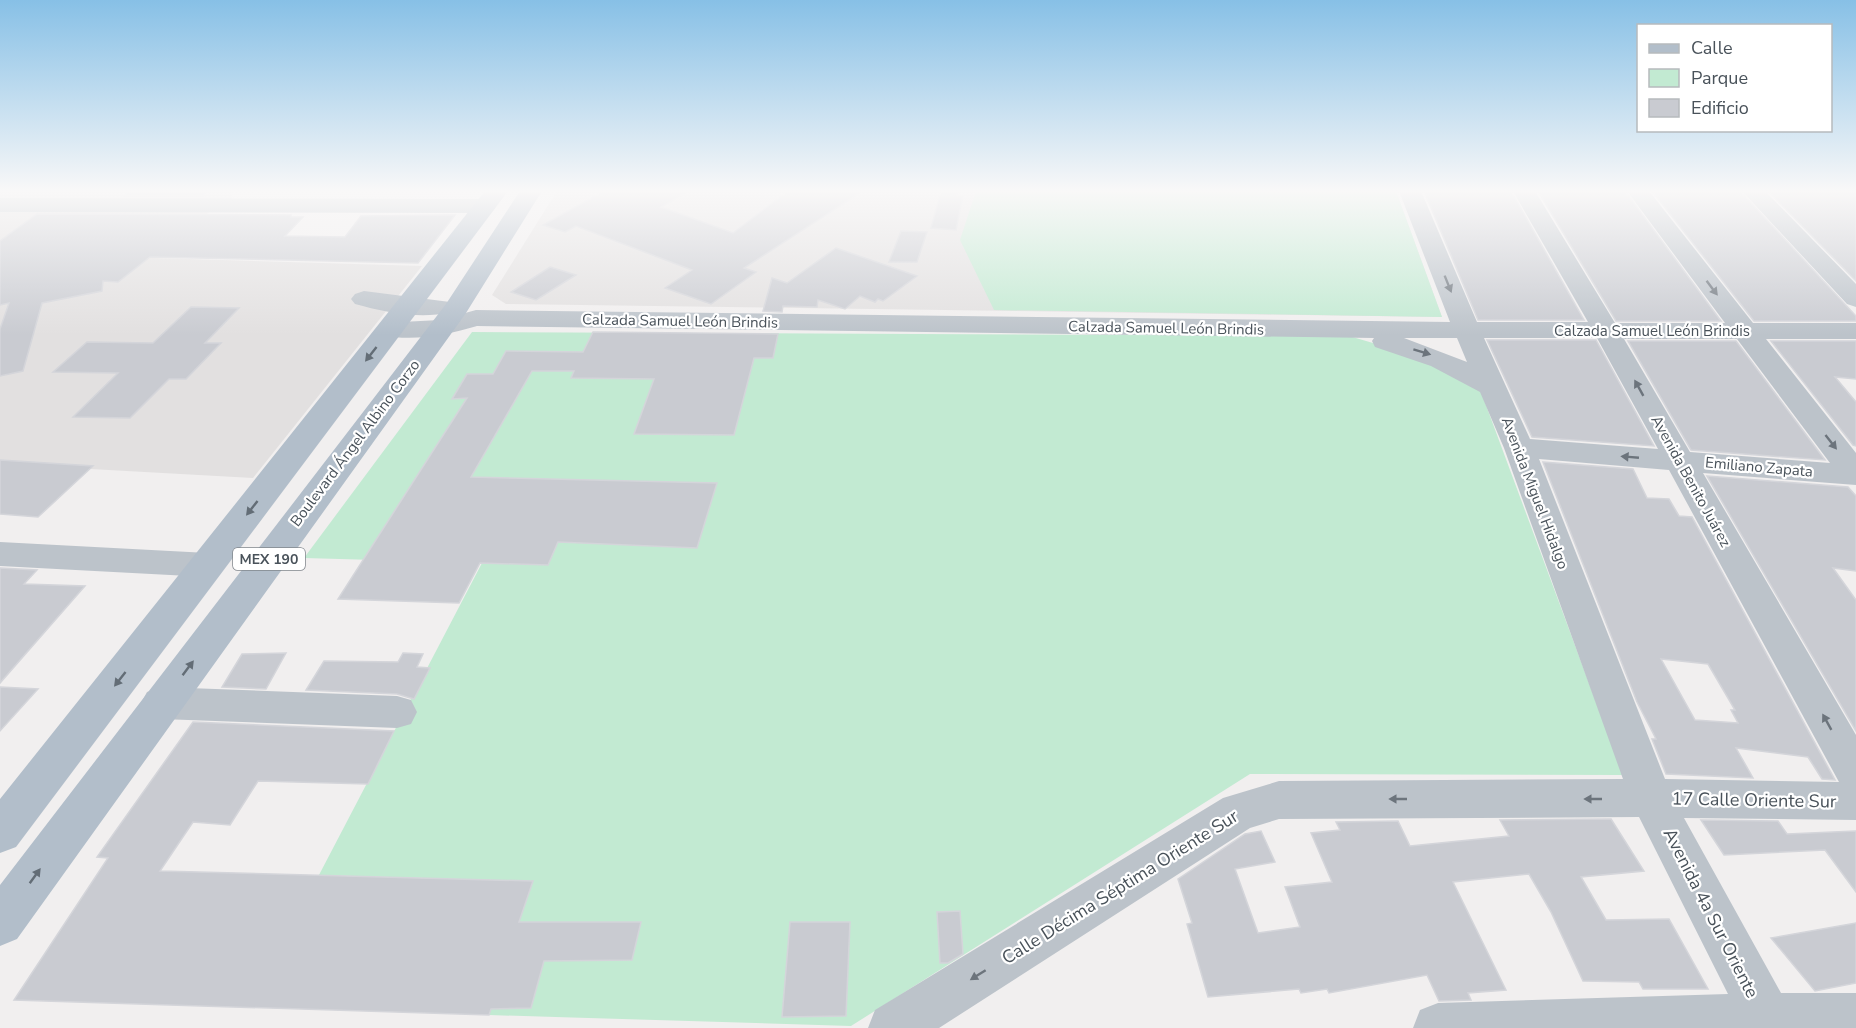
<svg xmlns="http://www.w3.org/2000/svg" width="1856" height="1028" font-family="'Nunito Sans',sans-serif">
<rect width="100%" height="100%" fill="#f1efef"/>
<!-- education -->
<path fill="#e2e0e0" d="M0 191H234L231 201 0 199Z
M557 191H1396L1442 317 506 304 492 295Z
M0 211 209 212 155 258 422 266 253 478 0 464Z"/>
<!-- green -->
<path fill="#c2ead2" d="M976 191H1396L1442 317 994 310 960 240Z
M472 332 1349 336 1431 360 1480 389 1623 775 1250 774 851 1026 489 1015 532 881 319 875 482 563 304 558Z"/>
<!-- building -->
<path fill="#c9cbd1" stroke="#d4d5da" stroke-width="1.5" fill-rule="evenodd" d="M127 191H206L203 196H124Z
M604 191H689L661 207 733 233 788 191H863L744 268 756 272 711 304 665 288 692 270 576 226 565 232 543 225Z
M941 191H958L957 195H963L956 230 931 228Z
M1424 191H1511L1584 320H1478Z
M1538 191H1625L1721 321H1616Z
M1652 191H1740L1856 316V321H1754Z
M1768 191H1856V281Z
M37 214 291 215V217H303L285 236 345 237 361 216 455 215 418 263 150 257 118 282 103 281 102 291 42 303 23 371 0 376V329L9 303 0 305V241Z
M901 231 927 232 917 262H889Z
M836 248 917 276 883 301 878 299 875 302 860 296 845 309 818 300 817 307 783 306 782 312 763 311 772 278 787 283Z
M550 267 576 275 536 300 511 292Z
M191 307 239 308 205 343H221L186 379H169L130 418 73 417 118 373 53 372 87 342 153 343Z
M593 332 778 334 773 358H754L734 435 634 434 654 379 571 378 574 371H532L471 477 717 483 697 548 558 542 548 565 480 563 459 603 338 599 467 398 452 399 467 374H493L506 351 583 352Z
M1487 340H1596L1654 446 1532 437Z
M1628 341H1736L1825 460 1691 450Z
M1771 341H1856V379L1835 377 1856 402V446L1853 445Z
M0 460 93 466 38 517 0 514Z
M1543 462 1633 469 1647 498 1669 499 1679 516 1692 517 1835 780 1822 779 1808 757 1736 748 1753 778 1666 774 1652 739H1656L1637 702ZM1661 659 1708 664 1735 710H1731L1738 723 1695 720Z
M1707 476 1848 487 1856 496V571L1833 568 1856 600V731Z
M0 568 37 570 24 584 85 586 0 683Z
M286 653 266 689 222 687 242 654Z
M403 653 423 654 417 667 430 668 414 699 397 694 306 690 324 661 398 662Z
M0 687 38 689 0 731Z
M193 722 394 731 368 784 258 781 230 825 193 822 160 871 533 881 519 922H641L632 960 544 961 531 1008 491 1009 489 1015 14 1000 108 858 97 857Z
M1611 819 1644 871 1581 877 1606 920 1669 919 1708 989H1643L1639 982 1583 981 1551 912 1529 874 1453 882 1506 990 1468 993 1471 1000 1439 1001 1427 975 1329 993 1327 989 1301 993 1299 989 1208 997 1187 924 1192 923 1178 879 1245 834 1261 831 1275 862 1235 869 1258 933 1300 927 1285 887 1332 882 1311 833 1340 830 1336 822 1398 821 1410 846 1509 836 1500 820Z
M1701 820 1778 821 1787 834 1856 831V892L1825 850 1724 855Z
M960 911 963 954 948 963H940L937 912Z
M790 922H850L846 1016 782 1017Z
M1856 923V983L1815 991 1771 938Z"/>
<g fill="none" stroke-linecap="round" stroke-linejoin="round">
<!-- minor -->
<path fill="#bcc3ca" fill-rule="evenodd" d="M1399 191H1421L1477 322H1588L1513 191H1535L1615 323H1725L1627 191H1649L1753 323H1856V339H1766L1856 453V485L1703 473 1856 735V820L1684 818 1781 993H1856V1028H1413L1420 1010 1438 1003 1728 994 1639 817 1279 819 1250 828 939 1028H868L875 1010 1223 798 1279 781 1623 779 1504 448 1480 392 1431 366 1375 347 1372 341 1374 338 477 326C447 335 413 342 382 335L378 329 382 323 440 320 476 310 1450 322ZM1404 338H1457L1467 362ZM1484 338H1597L1658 449 1530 439ZM1624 339H1737L1830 463 1690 452ZM1539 459 1669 470 1839 782 1665 779Z
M1742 191H1765L1856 284V307L1847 304Z
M0 198 485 199 493 201 496 206 493 211 485 213 0 212Z
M364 291 450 302 454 307 450 312C421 320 384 312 355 304L351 299 355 294Z
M0 542 208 553 220 556 225 565 220 574 208 577 0 566Z
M161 687 397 696 411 700 417 712 411 724 397 728 161 719 147 714 141 703 147 692Z"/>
<!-- major -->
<path fill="#b2beca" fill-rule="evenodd" d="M485 191H508L16 847 0 853V799Z
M520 191H542L466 313 17 939 0 946V885L446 304Z"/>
</g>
<!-- one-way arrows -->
<defs><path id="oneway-solid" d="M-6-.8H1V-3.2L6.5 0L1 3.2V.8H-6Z" transform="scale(1.5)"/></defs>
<g fill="#6c747c">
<use href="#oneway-solid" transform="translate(1448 284) rotate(68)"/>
<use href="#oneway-solid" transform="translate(1712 288) rotate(53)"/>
<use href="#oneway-solid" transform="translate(1422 352) rotate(17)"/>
<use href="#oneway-solid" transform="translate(1639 388) rotate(-119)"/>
<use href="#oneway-solid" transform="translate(1831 442) rotate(52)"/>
<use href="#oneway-solid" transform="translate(1630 457) rotate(-175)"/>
<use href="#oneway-solid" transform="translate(1827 722) rotate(-119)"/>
<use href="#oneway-solid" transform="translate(1398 799) rotate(180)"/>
<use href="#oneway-solid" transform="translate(1593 799) rotate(180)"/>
<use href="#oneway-solid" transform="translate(978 975) rotate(148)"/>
</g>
<g fill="#636d76">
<use href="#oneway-solid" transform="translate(371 354) rotate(128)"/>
<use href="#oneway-solid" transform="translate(252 508) rotate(128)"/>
<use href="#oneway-solid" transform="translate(188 668) rotate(-53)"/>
<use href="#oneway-solid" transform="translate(120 679) rotate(128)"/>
<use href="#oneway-solid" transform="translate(35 876) rotate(-54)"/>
</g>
<!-- sky -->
<linearGradient id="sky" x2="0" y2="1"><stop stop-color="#87c0e6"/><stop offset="0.57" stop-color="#f9f8f8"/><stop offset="1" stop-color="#f9f8f8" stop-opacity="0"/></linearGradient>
<rect width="1856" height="335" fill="url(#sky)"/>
<g text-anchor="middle" stroke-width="4.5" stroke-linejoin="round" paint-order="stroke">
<!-- shield labels -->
<rect fill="#fff" stroke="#80868c" stroke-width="1.5" x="233" y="548" width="72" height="22" rx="4.5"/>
<g font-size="14" font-weight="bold" fill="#49525a">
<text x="269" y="564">MEX 190</text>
</g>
<!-- street labels -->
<g font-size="15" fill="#49525a" stroke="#fff">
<text transform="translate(680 321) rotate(1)" y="5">Calzada Samuel León Brindis</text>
<text transform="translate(1166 328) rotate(1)" y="5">Calzada Samuel León Brindis</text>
<text x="1652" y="336">Calzada Samuel León Brindis</text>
<text transform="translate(355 443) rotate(-53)" y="5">Boulevard Ángel Albino Corzo</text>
<text transform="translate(1759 467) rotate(5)" y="5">Emiliano Zapata</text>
<text transform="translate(1691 481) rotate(61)" y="5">Avenida Benito Juárez</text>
<text transform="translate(1535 493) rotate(69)" y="5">Avenida Miguel Hidalgo</text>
</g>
<!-- near-street labels -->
<g font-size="18" fill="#49525a" stroke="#fff">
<text transform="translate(1754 800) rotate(1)" y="6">17 Calle Oriente Sur</text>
<text transform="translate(1120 887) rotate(-32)" y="6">Calle Décima Séptima Oriente Sur</text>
<text transform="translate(1711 913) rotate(63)" y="6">Avenida 4a Sur Oriente</text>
</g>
</g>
<!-- legend -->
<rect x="1637" y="24" width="195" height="108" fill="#ffffff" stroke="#b6babd" stroke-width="1.5"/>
<rect x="1649" y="44" width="30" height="9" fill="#b2beca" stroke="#b6babd" stroke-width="1.5"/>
<text x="1691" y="54" font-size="18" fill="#49525a">Calle</text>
<rect x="1649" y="69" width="30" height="18" fill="#c2ead2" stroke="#b6babd" stroke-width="1.5"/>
<text x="1691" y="84" font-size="18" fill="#49525a">Parque</text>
<rect x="1649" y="99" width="30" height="18" fill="#c9cbd1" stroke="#b6babd" stroke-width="1.5"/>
<text x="1691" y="114" font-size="18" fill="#49525a">Edificio</text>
</svg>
